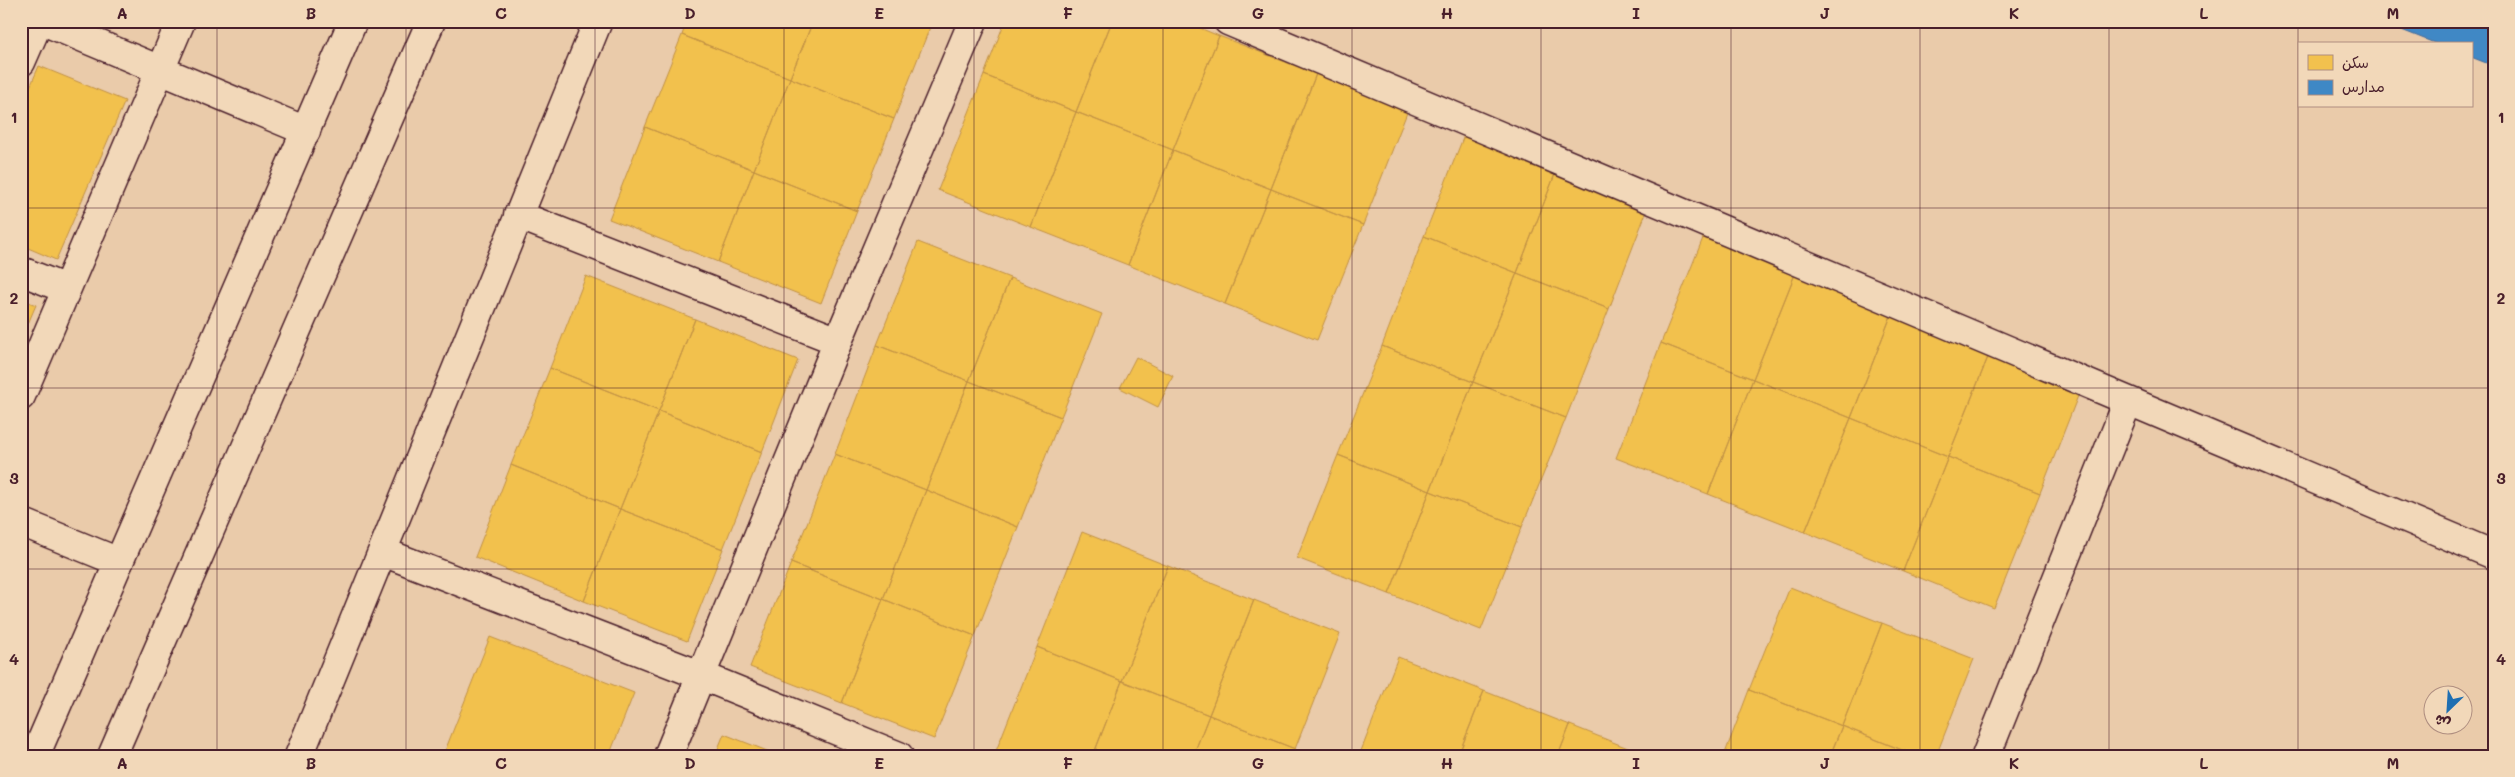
<svg xmlns="http://www.w3.org/2000/svg" width="2515" height="777" font-family="Mali,'Playpen Sans Arabic',sans-serif">
<rect width="100%" height="100%" fill="#eacbaa"/>
<filter id="ink" filterUnits="userSpaceOnUse"><feTurbulence type="fractalNoise" baseFrequency=".02" numOctaves="2"/><feDisplacementMap in="SourceGraphic" scale="10" xChannelSelector="R" yChannelSelector="G"/><feConvolveMatrix kernelMatrix="1 2 1 2 8 2 1 2 1" color-interpolation-filters="sRGB"/></filter>
<g filter="url(#ink)">
<!-- homes -->
<path fill="#f2c14e" stroke="#c09044" d="M134 21H160L156 30Z
M687 21H813L790 78 682 35Z
M813 21H915L930 27 894 119 790 78Z
M915 21H932L930 27Z
M1005 21H1112L1076 112 984 75Z
M1112 21H1183L1219 36 1173 150 1076 112Z
M682 35 790 78 754 170 645 127Z
M1219 36 1316 74 1271 189 1173 150Z
M39 66 125 101 56 260 21 245V108Z
M1316 74 1408 110 1363 225 1271 189Z
M984 75 1076 112 1031 227 938 190Z
M790 78 894 119 857 211 754 170Z
M1076 112 1173 150 1128 265 1031 227Z
M645 127 754 170 718 262 609 219Z
M1465 133 1557 169 1517 273 1424 236Z
M1173 150 1271 189 1225 304 1128 265Z
M1557 169 1649 205 1609 309 1517 273Z
M754 170 857 211 821 303 718 262Z
M1271 189 1363 225 1317 340 1225 304Z
M1707 228 1799 264 1753 379 1661 343Z
M1424 236 1517 273 1473 382 1382 346Z
M918 242 1010 278 969 381 877 345Z
M1799 264 1896 303 1851 418 1753 379Z
M1517 273 1609 309 1566 418 1473 382Z
M586 276 695 319 659 411 550 368Z
M1010 278 1102 314 1061 417 969 381Z
M21 299 36 305 21 340Z
M1896 303 1994 342 1948 457 1851 418Z
M695 319 798 360 762 452 659 411Z
M1994 342 2085 378 2040 493 1948 457Z
M1661 343 1753 379 1708 494 1616 458Z
M877 345 969 381 926 490 835 454Z
M1382 346 1473 382 1430 491 1338 455Z
M1136 357 1173 376 1158 407 1120 388Z
M550 368 659 411 620 509 511 465Z
M1753 379 1851 418 1805 532 1708 494Z
M969 381 1061 417 1018 527 926 490Z
M1473 382 1566 418 1522 527 1430 491Z
M659 411 762 452 723 549 620 509Z
M1851 418 1948 457 1903 571 1805 532Z
M835 454 926 490 883 599 791 563Z
M1338 455 1430 491 1389 594 1297 558Z
M1948 457 2040 493 1994 608 1903 571Z
M511 465 620 509 584 601 475 557Z
M926 490 1018 527 975 636 883 599Z
M1430 491 1522 527 1481 630 1389 594Z
M620 509 723 549 687 641 584 601Z
M1082 532 1168 566 1122 681 1037 647Z
M791 563 883 599 842 703 750 667Z
M1168 566 1254 600 1209 715 1122 681Z
M1790 587 1882 623 1842 726 1749 690Z
M883 599 975 636 934 739 842 703Z
M1254 600 1340 634 1295 749 1209 715Z
M1882 623 1974 659 1936 756H1917L1842 726Z
M490 637 634 693 609 756H443Z
M1037 647 1122 681 1093 756H994Z
M1398 657 1484 691 1458 756H1359Z
M1122 681 1209 715 1193 756H1093Z
M1749 690 1842 726 1830 756H1724Z
M1484 691 1570 725 1558 756H1458Z
M1209 715 1295 749 1292 756H1193Z
M1570 725 1648 756H1558Z
M1842 726 1917 756H1830Z
M724 734 780 756H715Z"/>
<!-- schools -->
<path fill="#3f88c5" stroke="#426897" d="M2379 21H2494V66L2471 57V44H2437Z"/>
<g fill="none" stroke-linecap="round" stroke-linejoin="round">
<!-- minor casing -->
<g stroke="#4a1f2b" stroke-width="31">
<path id="minor" d="M43 21 306 131
M1228 21 2494 555
M21 62 39 21
M518 215 838 341
M21 271 66 289
M21 396 181 21
M21 522 119 562
M383 552 700 675 899 756
M299 756 598 21
M668 756 838 341 973 21
M1986 756 2128 401"/>
</g>
<!-- highway casing -->
<g stroke="#4a1f2b" stroke-width="31">
<path id="highway" d="M35 756 353 21
M112 756 431 21"/>
</g>
<!-- minor -->
<use href="#minor" stroke="#f2d8b9" stroke-width="28"/>
<!-- highway -->
<use href="#highway" stroke="#f2d8b9" stroke-width="28"/>
</g>
</g>
<!-- grid -->
<path fill="none" stroke="#4a1f2b" stroke-width="1" stroke-opacity="0.55" d="M217 21V756M406 21V756M595 21V756M784 21V756M974 21V756M1163 21V756M1352 21V756M1541 21V756M1731 21V756M1920 21V756M2109 21V756M2298 21V756M21 208H2494M21 388H2494M21 569H2494"/>
<!-- margin -->
<rect width="2515" height="777" fill="none" stroke="#f2d8b9" stroke-width="55"/>
<!-- legend -->
<rect x="2298" y="42" width="175" height="65" fill="#f2d8b9" stroke="#af8e80"/>
<rect x="2308" y="55" width="25" height="15" fill="#f2c14e" stroke="#af8e80"/>
<text x="2342" y="68" font-size="15" fill="#4a1f2b">سكن</text>
<rect x="2308" y="80" width="25" height="15" fill="#3f88c5" stroke="#af8e80"/>
<text x="2342" y="92" font-size="15" fill="#4a1f2b">مدارس</text>
<!-- north arrow -->
<g transform="translate(2448 710) rotate(205)"><circle r="24" fill="#f2d8b9" stroke="#af8e80"/>
<path d="M0-4L9 19L0 12L-9 19Z" fill="#1f6fb2"/>
<text y="-8" font-size="14" font-weight="bold" text-anchor="middle" fill="#4a1f2b">ش</text>
</g>
<rect x="28" y="28" width="2460" height="722" fill="none" stroke="#4a1f2b" stroke-width="2"/>
<g font-size="16" text-anchor="middle" font-weight="bold" fill="#4a1f2b">
<text x="122" y="19">A</text>
<text x="311" y="19">B</text>
<text x="501" y="19">C</text>
<text x="690" y="19">D</text>
<text x="879" y="19">E</text>
<text x="1068" y="19">F</text>
<text x="1258" y="19">G</text>
<text x="1447" y="19">H</text>
<text x="1636" y="19">I</text>
<text x="1825" y="19">J</text>
<text x="2014" y="19">K</text>
<text x="2204" y="19">L</text>
<text x="2393" y="19">M</text>
<text x="14" y="123">1</text>
<text x="2501" y="123">1</text>
<text x="14" y="304">2</text>
<text x="2501" y="304">2</text>
<text x="14" y="484">3</text>
<text x="2501" y="484">3</text>
<text x="14" y="665">4</text>
<text x="2501" y="665">4</text>
<text x="122" y="769">A</text>
<text x="311" y="769">B</text>
<text x="501" y="769">C</text>
<text x="690" y="769">D</text>
<text x="879" y="769">E</text>
<text x="1068" y="769">F</text>
<text x="1258" y="769">G</text>
<text x="1447" y="769">H</text>
<text x="1636" y="769">I</text>
<text x="1825" y="769">J</text>
<text x="2014" y="769">K</text>
<text x="2204" y="769">L</text>
<text x="2393" y="769">M</text>
</g>
</svg>
